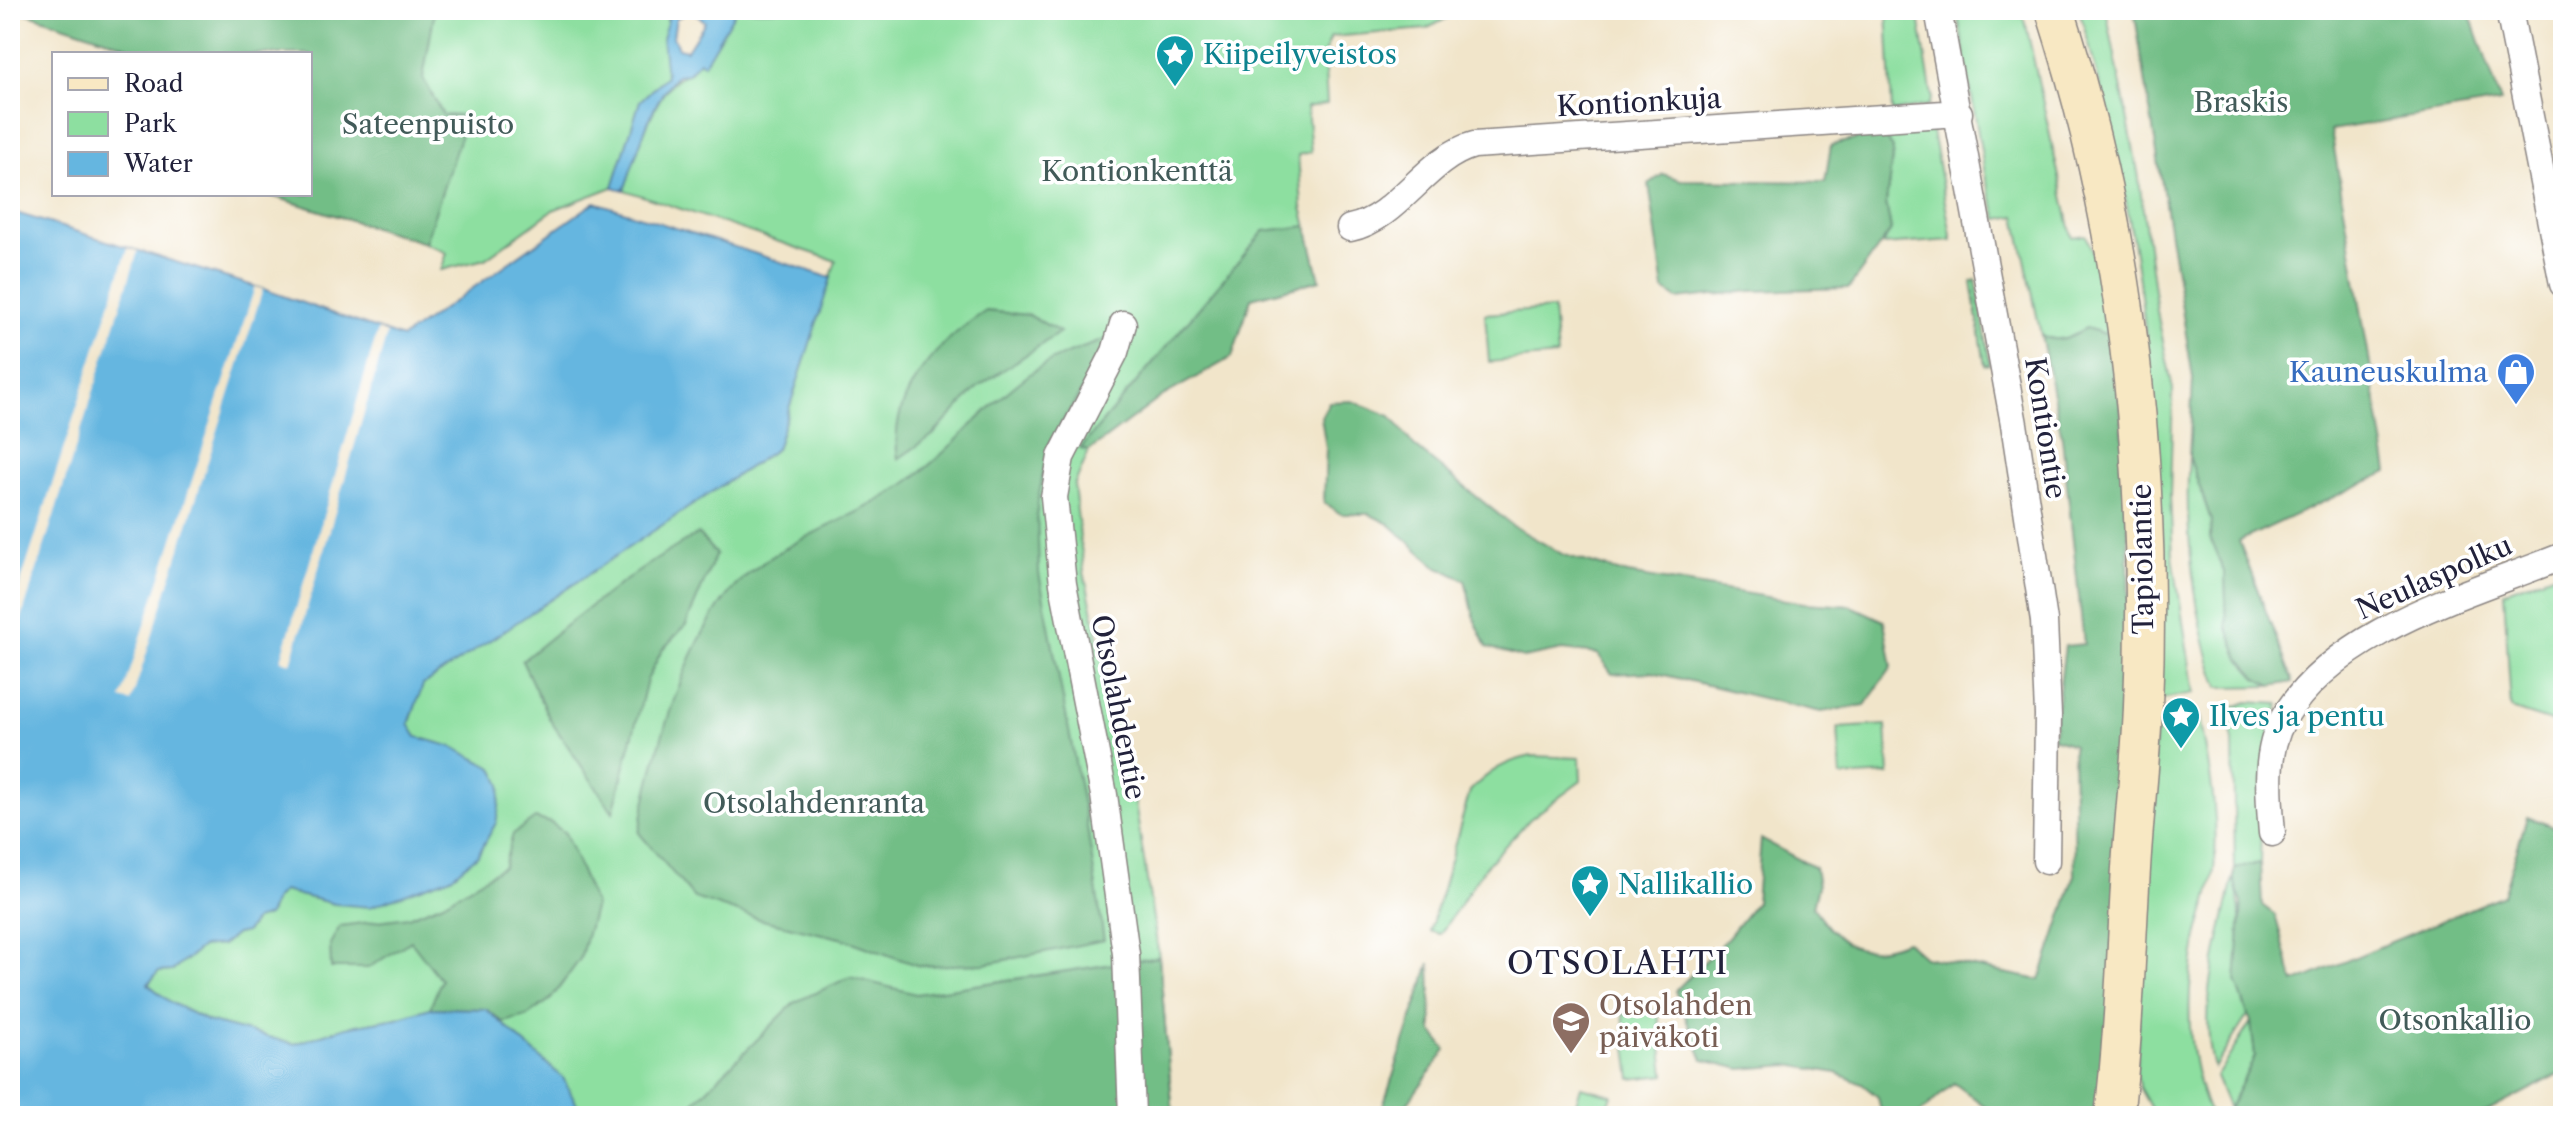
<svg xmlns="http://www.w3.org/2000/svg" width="2573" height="1126" font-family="'Libre Caslon Text',serif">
<rect width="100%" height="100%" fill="#fff"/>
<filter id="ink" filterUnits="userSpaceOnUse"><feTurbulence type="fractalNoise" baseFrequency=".0125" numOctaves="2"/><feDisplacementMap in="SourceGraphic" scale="16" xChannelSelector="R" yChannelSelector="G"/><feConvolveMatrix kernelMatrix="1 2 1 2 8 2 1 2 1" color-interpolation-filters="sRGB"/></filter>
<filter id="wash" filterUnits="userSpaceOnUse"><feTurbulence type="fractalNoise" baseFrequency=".006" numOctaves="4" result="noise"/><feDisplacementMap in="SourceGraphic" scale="32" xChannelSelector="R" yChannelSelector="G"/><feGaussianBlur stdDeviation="1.8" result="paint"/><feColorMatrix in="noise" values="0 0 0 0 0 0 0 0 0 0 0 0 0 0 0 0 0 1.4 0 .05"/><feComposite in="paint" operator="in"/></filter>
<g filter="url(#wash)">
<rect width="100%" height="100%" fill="#f1e5ca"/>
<!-- green -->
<path fill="#8ddfa0" stroke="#58806e" stroke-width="2" d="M17 10H671L667 17 666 76 640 101 613 187 553 210 485 259 441 270 447 253 425 243 266 194H310V54Z
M736 10H1500L1459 12 1426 29 1331 37 1324 54 1327 104 1307 107 1311 152 1298 155 1302 207 1320 280 1251 298 1232 357 1161 397 1089 451 1074 486 1084 572 1134 796 1159 957 1173 1114 1179 1116H583L563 1078 486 1009 430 1008 397 1018 346 1027 294 1044 207 1021 170 1002 148 984 158 972 172 971 202 946 222 945 236 934 246 932 255 920 268 916 275 899 283 891 335 904 453 747 417 737 409 725 423 684 776 449 836 261 624 190C634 163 657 77 688 74L699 61 704 64Z
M1887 10H1918L1932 97 1929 105 1892 112Z
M1957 10H2019L2025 20 2072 237 2086 235 2108 294 2116 337 2086 328C2070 337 2058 344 2041 335L2016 216 1998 219 1986 180Z
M2079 10H2106L2138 172 2157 312 2173 389 2170 496 2173 556 2194 693 2156 700C2155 609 2156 518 2152 427 2147 287 2119 144 2079 10Z
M1931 126 1952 240 1882 245 1891 230 1886 203 1893 149 1884 133Z
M1976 280 1990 364 1985 365 1972 282Z
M1553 309 1557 356 1489 362 1485 314Z
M2189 456 2211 520 2210 538 2225 574 2227 626 2240 659 2258 679 2272 686 2219 687C2194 622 2184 526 2189 456Z
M2563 570V715L2557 724 2511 709 2504 592Z
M2248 702 2279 704 2262 782 2260 863 2235 869 2233 741 2227 710Z
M2187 710 2200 717C2209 768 2220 818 2214 870 2211 895 2201 918 2196 942 2185 998 2187 1060 2209 1112L2208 1116H2155L2139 1087 2136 1069 2156 712Z
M1886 725 1889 774 1841 777 1838 728Z
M1532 756 1580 758 1581 781 1530 819 1485 867 1440 934 1430 931 1470 791C1489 771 1506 761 1532 756Z
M2233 877C2251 928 2226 963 2248 1015L2214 1068C2197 1004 2221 939 2233 877Z
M1658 1010 1665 1075 1631 1079 1623 1014Z
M2251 1022 2255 1056 2229 1109 2216 1077Z
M1581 1087 1612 1095 1605 1116H1572Z"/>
<!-- forest -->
<path fill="#72be86" stroke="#4a7060" stroke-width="2" d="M17 10H435L423 78 443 115 467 116 425 243 266 194H310V54H151Z
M2134 10H2469L2501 102 2331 130 2388 472 2239 541 2293 682 2272 686 2258 679 2240 659 2227 626 2225 574 2210 538 2211 520 2189 456 2193 378Z
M1884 133 1893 149 1886 203 1891 230 1849 288 1751 291 1677 299 1664 290 1649 184 1663 174 1681 180 1825 182 1831 145Z
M1307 226 1320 280 1251 298 1232 357 1161 397 1089 451 1080 449 1264 231Z
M986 311 1029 315 1060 332 978 387 933 435 898 459C887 396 937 342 986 311Z
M2086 328 2116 337 2128 507 2129 681 2108 1087 2096 1116H1998L1954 1083 1917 1116H1882L1878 1097 1862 1084 1837 1073 1789 1065 1741 1069 1703 1060 1675 991 1724 942 1756 902 1761 839 1815 868 1818 886 1813 907C1841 947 1859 960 1906 941L1924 957 2040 980 2075 875 2073 745 2053 738 2065 646 2084 644 2062 438 2041 335C2058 344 2070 337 2086 328Z
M1115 336 1049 444 1037 505 1039 573 1086 820 1104 940 985 964 919 966 844 939 762 920 694 898 639 833C653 758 687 626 747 575 794 535 856 519 905 484 952 451 989 402 1037 369 1060 354 1090 346 1115 336Z
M1352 401 1391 416 1414 446 1513 526 1564 555 1628 574 1804 603 1852 606 1884 621 1892 667 1865 705 1821 712 1652 672 1612 674 1598 654 1562 650 1524 658 1487 647 1476 623 1465 580 1436 566 1389 524 1369 514H1341L1324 503 1326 448 1321 417 1329 402Z
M698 534 716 554 686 625 662 650 647 680 613 812 550 720 522 661C578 615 634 570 698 534Z
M2527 817 2563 830V1072L2479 1116H2231L2229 1109 2255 1056 2251 1022 2236 981 2242 903 2233 877 2235 869 2260 863 2262 905 2275 915 2294 983 2503 895Z
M535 818 551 823 565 833 595 905 580 959 551 999 527 1016 503 1022 486 1009 430 1008 441 980 411 941 368 968H331L330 944 340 926 408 917 443 903 504 866 513 834Z
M1159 957 1173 1114 1179 1116H680L795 1002 850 977 916 994Z
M1430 963 1432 1031 1446 1050 1398 1116H1380Z"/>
<!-- water -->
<path fill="#65b6e0" stroke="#446c8e" stroke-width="2" fill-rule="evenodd" d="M671 10H736L704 64 699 61 687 74 677 75C649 103 638 153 624 190L613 187 640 101 666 76 662 38ZM687 13 698 15 705 22 687 50 678 48 673 37 676 18Z
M595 202 831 278 776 449 423 685 409 724 417 737 453 747 493 768 501 785 499 807 496 823 478 855 451 877 370 907 335 904 283 891 275 899 268 916 255 920 246 932 236 934 222 945 202 947 172 971 158 972 148 984 170 1002 207 1021 294 1044 346 1027 397 1018 430 1008 486 1009 563 1078 583 1116H10V211L263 289 402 338Z"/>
<!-- pier -->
<path fill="#f1e5ca" d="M128 248 138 251 10 654V616Z
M255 287 263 289 131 702 121 699Z
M378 330 387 334 291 663 281 660Z"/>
</g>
<g filter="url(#ink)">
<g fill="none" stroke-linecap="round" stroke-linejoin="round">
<!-- street casing -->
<g stroke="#8a8482" stroke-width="29">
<path id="street" d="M1938 10 2014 424 2044 621 2048 715 2046 861
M2509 10 2563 284
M1350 228C1399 218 1425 158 1474 145L1959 113
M1123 324 1115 352 1061 457 1054 497 1063 584 1104 795 1126 954 1132 1116
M2272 833C2269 797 2264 752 2283 719 2337 628 2470 594 2563 556"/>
</g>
<!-- secondary casing -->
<g stroke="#8a8482" stroke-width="41">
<path id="secondary" d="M2055 10C2128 236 2153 470 2143 707 2141 761 2134 815 2131 869 2126 951 2124 1034 2114 1116"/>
</g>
<!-- street -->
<use href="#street" stroke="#fff" stroke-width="26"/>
<!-- secondary -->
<use href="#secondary" stroke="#f8e8c3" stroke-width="38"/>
</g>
</g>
<!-- icons -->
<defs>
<g id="sight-pin" transform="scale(2)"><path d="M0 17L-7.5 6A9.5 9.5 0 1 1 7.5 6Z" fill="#0f9aa8" stroke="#fff"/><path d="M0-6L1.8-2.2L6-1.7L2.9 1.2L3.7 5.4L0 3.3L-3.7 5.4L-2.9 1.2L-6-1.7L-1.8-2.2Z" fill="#fff"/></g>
<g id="shop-pin" transform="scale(2)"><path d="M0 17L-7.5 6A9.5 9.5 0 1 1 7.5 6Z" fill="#3f7fe0" stroke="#fff"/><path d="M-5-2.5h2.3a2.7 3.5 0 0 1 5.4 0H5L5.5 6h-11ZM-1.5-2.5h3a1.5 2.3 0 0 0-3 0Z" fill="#fff"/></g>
<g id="school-pin" transform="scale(2)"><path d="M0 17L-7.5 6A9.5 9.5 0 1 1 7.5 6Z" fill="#8d6e63" stroke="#fff"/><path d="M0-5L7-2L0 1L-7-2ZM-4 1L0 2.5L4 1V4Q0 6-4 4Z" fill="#fff"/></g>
</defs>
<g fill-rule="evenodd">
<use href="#sight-pin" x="1175" y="54"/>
<use href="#shop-pin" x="2516" y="372"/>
<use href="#sight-pin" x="2181" y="716"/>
<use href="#sight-pin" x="1590" y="884"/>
<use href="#school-pin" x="1571" y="1021"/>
</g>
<g text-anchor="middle" stroke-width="7" stroke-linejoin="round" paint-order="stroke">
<!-- culture labels -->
<g font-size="28" fill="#0d838f" stroke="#fff" text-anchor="start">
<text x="1203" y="64">Kiipeilyveistos</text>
<text x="2209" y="726">Ilves ja pentu</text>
<text x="1618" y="894">Nallikallio</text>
</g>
<!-- street labels -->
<g font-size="28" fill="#22223b" stroke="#fff">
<text transform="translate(1639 102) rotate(-3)" y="10">Kontionkuja</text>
<text transform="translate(2046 428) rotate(81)" y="10">Kontiontie</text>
<text transform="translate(2142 559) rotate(-91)" y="10">Tapiolantie</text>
<text transform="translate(2434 577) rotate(-24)" y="10">Neulaspolku</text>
<text transform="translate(1119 707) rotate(79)" y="10">Otsolahdentie</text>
</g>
<!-- park labels -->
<g font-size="28" fill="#425b59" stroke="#fff">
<text x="2241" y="112">Braskis</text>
<text x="428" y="134">Sateenpuisto</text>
<text x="1137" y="181">Kontionkenttä</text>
<text x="814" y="813">Otsolahdenranta</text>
<text x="2455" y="1030">Otsonkallio</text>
</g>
<!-- shop labels -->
<g font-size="28" fill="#366cbe" stroke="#fff" text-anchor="end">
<text x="2488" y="382">Kauneuskulma</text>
</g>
<!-- education labels -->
<g font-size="28" fill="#785e54" stroke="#fff" text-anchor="start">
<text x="1599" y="1015">Otsolahden<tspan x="1599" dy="32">päiväkoti</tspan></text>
</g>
<!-- quarter labels -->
<g font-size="32" letter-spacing="2" fill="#22223b" stroke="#fff">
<text x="1618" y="974">OTSOLAHTI</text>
</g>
</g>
<!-- margin -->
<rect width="2573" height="1126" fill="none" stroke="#fff" stroke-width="40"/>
<!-- legend -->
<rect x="52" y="52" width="260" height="144" fill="#ffffff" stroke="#a7a7b1" stroke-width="2"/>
<rect x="68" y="78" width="40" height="12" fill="#f8e8c3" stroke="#a7a7b1" stroke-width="2"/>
<text x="124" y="92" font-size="24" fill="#22223b">Road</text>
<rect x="68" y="112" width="40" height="24" fill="#8ddfa0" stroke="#a7a7b1" stroke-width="2"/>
<text x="124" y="132" font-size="24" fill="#22223b">Park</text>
<rect x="68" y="152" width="40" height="24" fill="#65b6e0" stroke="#a7a7b1" stroke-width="2"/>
<text x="124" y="172" font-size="24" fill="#22223b">Water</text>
</svg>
